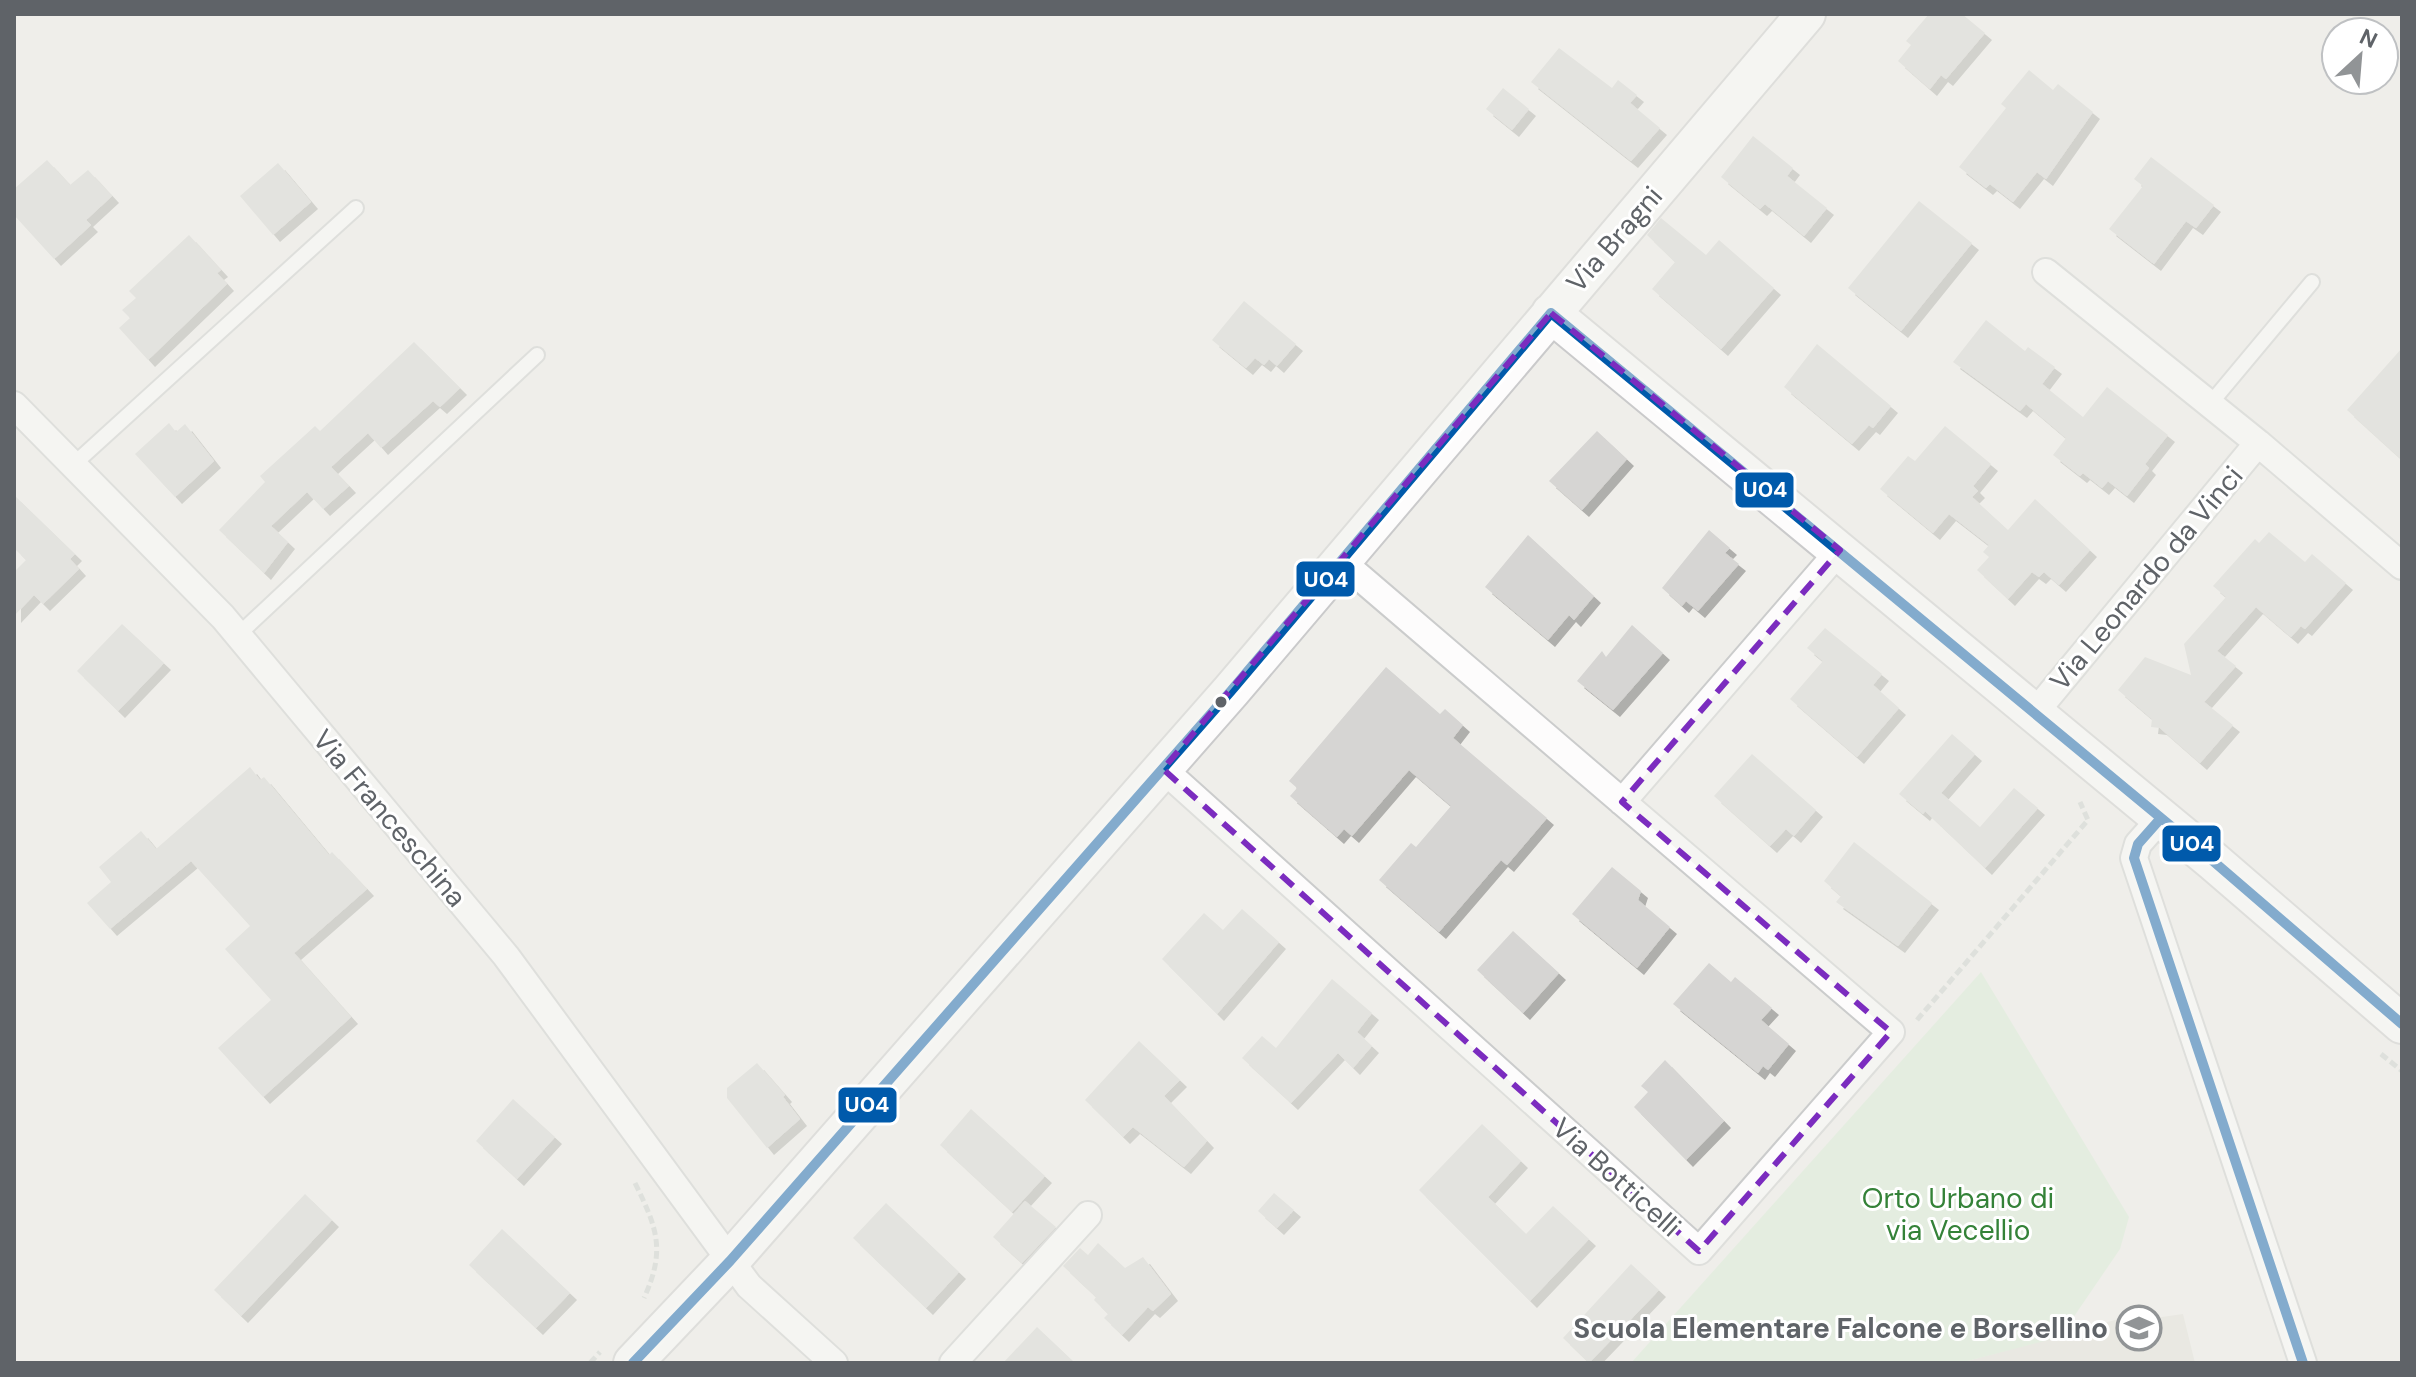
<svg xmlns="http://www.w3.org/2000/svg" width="2416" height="1377" font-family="'DM Sans',sans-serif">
<defs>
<filter id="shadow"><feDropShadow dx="7" dy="7" stdDeviation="0" flood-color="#0004"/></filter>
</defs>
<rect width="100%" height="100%" fill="#efeeea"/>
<!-- education -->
<path fill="#e2e0da" d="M2151 1310 2155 1318 2183 1314 2195 1363H1960Z"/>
<!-- green -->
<path fill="#d8ebd6" d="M1981 972 2129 1217 2120 1249 2060 1337 1960 1363H1631Z"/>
<!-- building -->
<path fill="#d6d5d3" filter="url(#shadow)" d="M1929 14H1962L1985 33 1946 79 1941 75 1930 89 1898 61 1911 45 1906 41Z
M1559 48 1612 88 1618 80 1637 95 1630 103 1660 128 1631 161 1531 82Z
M2029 70 2053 90 2058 84 2093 112 2046 179 2037 172 2013 202 1990 184 1986 188 1959 167 2006 108 2001 104Z
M1503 88 1529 109 1512 130 1486 109Z
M1753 136 1793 168 1787 176 1827 208 1804 236 1765 204 1760 209 1721 177Z
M2151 157 2214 205 2196 228 2186 221 2154 264 2109 229 2143 186 2134 179Z
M47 160 70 185 88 170 112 196 86 220 91 225 54 259 14 215V189Z
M278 163 311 202 273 235 240 196Z
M1919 201 1972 243 1901 331 1848 288Z
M1661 218 1706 255 1719 240 1774 288 1721 349 1652 289 1675 262 1647 235Z
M189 235 221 270 217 273 227 284 148 360 119 328 130 318 122 310 136 298 129 291Z
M1244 301 1296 344 1277 366 1269 359 1264 365 1255 358 1246 368 1212 340Z
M1986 320 2025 351 2028 347 2055 367 2042 384 2083 417 2107 387 2168 435 2145 464 2149 468 2127 496 2108 481 2102 488 2083 473 2080 476 2053 455 2066 438 2026 404 2020 411 1953 362Z
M414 342 460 388 440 407 433 401 381 448 368 433 331 467 349 486 323 509 307 492 271 526 288 542 264 573 219 530 265 482 260 476 315 426 320 431Z
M1817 344 1891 406 1873 428 1869 425 1852 444 1784 387Z
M2402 348V460L2347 410Z
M169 423 176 432 185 424 214 461 175 497 135 454Z
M1945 426 1991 464 1973 486 1978 491 1972 497 2008 530 2035 499 2090 550 2059 585 2044 572 2039 577 2032 572 2008 599 1977 570 1989 557 1983 552 1989 545 1949 514 1933 533 1880 489 1908 456 1915 461Z
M1597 431 1627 459 1582 510 1549 481Z
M14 495 75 554 70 559 79 569 43 604 34 595 14 616V572L26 560 14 548Z
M1709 530 1730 548 1725 553 1739 564 1698 611 1686 601 1682 606 1662 588Z
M2269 532 2305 562 2312 554 2346 583 2305 629 2301 626 2291 637 2256 607 2217 651 2236 666 2204 702 2233 725 2200 763 2160 728 2151 727 2152 719 2118 690 2145 657 2191 675 2184 644 2226 597 2213 586 2255 539 2259 543Z
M1528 535 1594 596 1574 620 1569 615 1548 640 1485 587Z
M122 624 164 663 118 711 77 671Z
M1632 625 1663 653 1613 710 1577 681 1602 651 1606 657Z
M1825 628 1882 674 1873 685 1899 708 1857 757 1790 699 1823 661 1807 648Z
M1386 667 1440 714 1445 709 1463 725 1453 738 1547 818 1507 865 1501 860 1439 932 1379 880 1411 843 1416 847 1451 806 1409 770 1352 836 1344 829 1337 837 1290 796 1297 788 1289 781Z
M1952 734 1975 754 1941 793 1980 827 2014 788 2038 808 1985 868 1925 811 1923 814 1899 794Z
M1752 754 1816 810 1794 836 1786 829 1770 846 1714 796Z
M250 767 260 780 264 777 329 855 332 852 367 889 294 953 351 1017 263 1097 218 1048 271 1000 225 949 250 926 191 861 110 929 87 903 111 882 99 867 141 831 156 849Z
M1854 842 1932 903 1898 946 1836 902 1841 896 1824 881Z
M1612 867 1641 891 1638 900 1670 927 1637 968 1572 914Z
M1242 909 1279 942 1217 1014 1162 959 1204 913 1223 930Z
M1513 931 1559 973 1523 1013 1477 970Z
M1709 963 1731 982 1735 977 1772 1008 1761 1020 1789 1044 1768 1070 1763 1066 1758 1073 1673 1004Z
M1332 979 1372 1013 1357 1032 1372 1046 1353 1068 1338 1053 1291 1103 1242 1058 1262 1036 1276 1048Z
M1139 1041 1180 1080 1164 1096 1207 1141 1184 1167 1133 1127 1123 1137 1085 1100Z
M1665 1060 1724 1121 1686 1160 1634 1107 1648 1092 1641 1086Z
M757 1063 785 1095 783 1097 800 1119 767 1148 727 1098V1088Z
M513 1099 555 1137 517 1179 476 1141Z
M971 1109 1045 1176 1012 1212 940 1145Z
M1482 1124 1521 1161 1488 1197 1526 1234 1553 1206 1589 1239 1530 1301 1419 1190Z
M1274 1193 1294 1210 1277 1228 1258 1211Z
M305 1194 332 1220 241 1316 214 1290Z
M1025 1201 1056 1227 1022 1263 993 1237Z
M886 1203 959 1272 926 1308 853 1238Z
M502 1229 570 1293 536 1328 469 1265Z
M1098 1243 1125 1268 1143 1257 1171 1294 1153 1311 1148 1307 1122 1335 1104 1318 1108 1314 1094 1300 1096 1297 1063 1266 1080 1248 1088 1255Z
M1631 1264 1659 1290 1589 1363 1563 1338Z
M1037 1327 1075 1363H1003Z"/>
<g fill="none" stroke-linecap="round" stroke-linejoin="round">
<!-- lane casing -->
<g stroke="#cbcccc" stroke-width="18">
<path id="lane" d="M2210 404 2312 282
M73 465 356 208
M238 635 537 355"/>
</g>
<!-- street casing -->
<g stroke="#cbcccc" stroke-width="30">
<path id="street" d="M2046 272 2258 443 2402 566
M14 405 223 617 506 956 749 1286 834 1363
M2031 711 2042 704 2258 443
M1163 769 1699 1251 1891 1032 1341 561
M1622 802 1840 550
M2161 818 2138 844 2134 858 2303 1363
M953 1363 1088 1215"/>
</g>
<!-- secondary casing -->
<g stroke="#cacacb" stroke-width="42">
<path id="secondary" d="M1551 313 2213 861 2402 1024
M633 1363 730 1261 1231 691 1806 14"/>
</g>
<!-- path -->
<path stroke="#cacfcc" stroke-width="5" stroke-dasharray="8 4" stroke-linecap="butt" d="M1917 1020 2088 820 2080 802
M2381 1054 2402 1071
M635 1183C657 1228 666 1250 644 1298
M590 1363 600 1352"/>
<!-- lane -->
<use href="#lane" stroke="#fdfcfc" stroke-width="14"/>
<!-- street -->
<use href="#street" stroke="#fdfcfc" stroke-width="26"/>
<!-- secondary -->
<use href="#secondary" stroke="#fdfcfc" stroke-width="38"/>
<!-- bus-1 casing -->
<g stroke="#fff" stroke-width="16">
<path id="bus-1" d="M1551 313 2213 861 2402 1024
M2161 818 2138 844 2134 858 2303 1363
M633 1363 730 1261 1231 691 1551 313"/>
</g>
<!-- bus-1 -->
<use href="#bus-1" stroke="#005aab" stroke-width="10"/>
</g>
<!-- marked area -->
<path d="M0 0H2416V1377H0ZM1551 313 1840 550 1622 802 1891 1032 1699 1251 1163 769Z" fill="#efeeea" fill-opacity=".55" fill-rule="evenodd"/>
<path fill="none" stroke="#7b2cbf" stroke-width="6" stroke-dasharray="16 10" stroke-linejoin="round" d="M1551 313 1840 550 1622 802 1891 1032 1699 1251 1163 769Z"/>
<!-- icons -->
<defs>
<g id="school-ring" transform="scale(2.3)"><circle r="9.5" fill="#fff" stroke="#919496" stroke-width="1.5"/><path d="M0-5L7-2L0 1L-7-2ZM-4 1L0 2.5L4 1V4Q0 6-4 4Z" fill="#919496"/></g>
</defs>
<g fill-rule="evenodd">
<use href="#school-ring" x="2139" y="1328"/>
</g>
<!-- markers -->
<circle fill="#5f6368" stroke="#fff" stroke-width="3" cx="1221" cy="702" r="7"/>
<g text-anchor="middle" stroke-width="6" stroke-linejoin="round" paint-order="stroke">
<!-- street labels -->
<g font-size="28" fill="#5f6368" stroke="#fff">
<text transform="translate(1614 239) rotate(-49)" y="10">Via Bragni</text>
<text transform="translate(2146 578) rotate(-50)" y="10">Via Leonardo da Vinci</text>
<text transform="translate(390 818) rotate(50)" y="10">Via Franceschina</text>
<text transform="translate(1617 1177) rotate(42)" y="10">Via Botticelli</text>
</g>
<!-- park labels -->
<g font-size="28" fill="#348238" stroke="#fff">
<text x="1958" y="1208">Orto Urbano di<tspan x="1958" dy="32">via Vecellio</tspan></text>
</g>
<!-- poi labels -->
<g font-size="28" font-weight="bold" fill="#5f6368" stroke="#fff" text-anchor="end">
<text x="2108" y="1338">Scuola Elementare Falcone e Borsellino</text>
</g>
</g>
<g stroke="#fff" stroke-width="3">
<rect x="1734" y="471" width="61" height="38" rx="8" fill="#005aab"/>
<rect x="1295" y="560" width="61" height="38" rx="8" fill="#005aab"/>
<rect x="2161" y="824" width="61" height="39" rx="8" fill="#005aab"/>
<rect x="837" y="1086" width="61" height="38" rx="8" fill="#005aab"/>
</g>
<g font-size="22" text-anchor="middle" font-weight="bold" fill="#fff">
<text x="1765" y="497">U04</text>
<text x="1326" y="587">U04</text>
<text x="2192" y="851">U04</text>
<text x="867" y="1112">U04</text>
</g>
<!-- border -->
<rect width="2416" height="1377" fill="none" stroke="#5f6368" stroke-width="32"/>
<!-- north arrow -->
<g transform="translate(2360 56) rotate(26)"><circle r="38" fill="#ffffff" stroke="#bfc1c3" stroke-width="2"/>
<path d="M0-6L14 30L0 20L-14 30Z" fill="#919496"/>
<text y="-12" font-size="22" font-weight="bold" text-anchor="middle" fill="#5f6368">N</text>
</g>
</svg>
